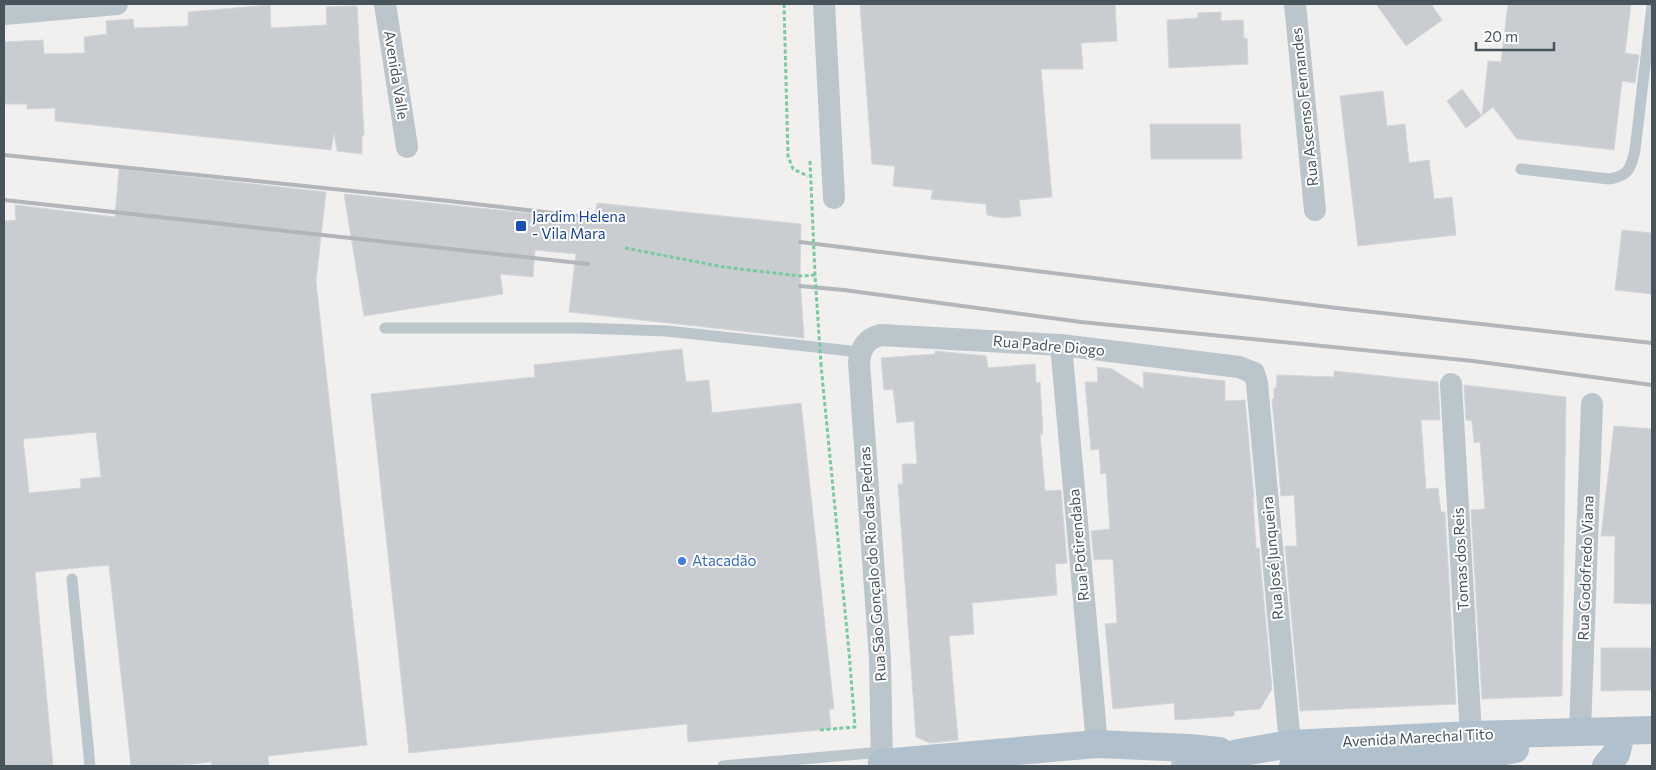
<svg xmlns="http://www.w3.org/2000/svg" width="1656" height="770" font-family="Commissioner,sans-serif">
<rect width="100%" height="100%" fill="#f2efef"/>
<!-- building -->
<path fill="#c9cdd2" stroke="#d3d6da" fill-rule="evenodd" d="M860 4H1115L1117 41 1081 43 1083 69H1041L1052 197 1019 200 1021 216 1003 218 987 215 986 204 931 199 933 190 893 186 895 166 872 164Z
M1376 4H1431L1442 20 1406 46Z
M1508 4H1631L1625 53 1639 55 1635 83 1622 81 1614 150 1517 139 1493 107 1466 128 1447 101 1462 89 1482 116 1488 61 1501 62Z
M270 5 271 28 327 25 326 7 357 6 364 134 362 137V154L337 151 334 133 331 150 55 121V108L27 109V104H4V42L43 40 44 54 85 53 84 37 107 34 106 21 133 19 134 28 188 26V12Z
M1221 12V21L1243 20 1244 39 1247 38 1248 64 1169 68 1167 20 1198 18V13Z
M1383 91 1387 126 1405 124 1409 163 1429 160 1434 199 1452 197 1456 235 1358 246 1340 96Z
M1150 124H1240L1242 159H1151Z
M119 169 326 192 316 281 367 745 268 756 269 766H212L211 762 174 766H131L109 565 35 572 53 766H4V221L16 220 15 205 115 217ZM96 432 101 477 80 479 81 488 29 493 23 439Z
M344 194 594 220 597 203 801 224 800 276 804 338 569 312 576 254 535 250 533 277 500 274 503 294 364 316Z
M1622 230 1652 233V294L1615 290Z
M682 349 686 382 709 380 712 413 801 403 834 709H829L831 729 688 742 687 724 409 753 371 394 535 377 534 365Z
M935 351 986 356 988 368 1035 364 1036 383 1040 382 1043 434H1040L1045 491 1061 490 1067 563 1055 564 1057 595 972 603 974 634 949 636 958 740 930 743 916 737 898 484H903L902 464H917L914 421 897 423 893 389 884 390 881 358 935 354Z
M1097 367 1112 369 1144 389 1143 372 1225 381V401L1245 400 1254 498H1253L1256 548H1259L1272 689 1260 709 1234 711V716L1175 720 1174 703 1113 709 1105 624 1117 623 1113 559 1094 560 1091 531 1110 529 1106 473 1101 474 1099 449 1091 450 1085 382H1098Z
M1334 371 1438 382 1440 420H1421L1426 489 1438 488 1441 512H1445L1456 704 1300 711 1285 546H1297L1294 495 1281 496 1272 399H1274V388H1276L1277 375 1334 377Z
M1464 385 1566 397 1562 696 1482 699 1471 510 1485 509 1480 442 1474 443 1472 421 1466 420Z
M1614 426 1652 429V604L1614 603 1615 536H1601Z
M1601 648H1652V690L1601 691Z"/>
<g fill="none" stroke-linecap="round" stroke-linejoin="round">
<!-- path -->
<path stroke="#78cb9d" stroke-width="3" stroke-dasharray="4 2.5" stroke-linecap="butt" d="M784 4 788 156 793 169 808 176
M625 248 724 267 800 276 815 275
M820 730 855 727 849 652 821 365"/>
<!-- service -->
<path stroke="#bbc5cc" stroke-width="11" d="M1521 169 1609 179C1628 176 1631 169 1635 150L1652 6
M385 328H581L667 331 860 352
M72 579 90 766
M723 766 882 752"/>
<!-- minor -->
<path stroke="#bbc5cc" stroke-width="22" d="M385 4 407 147
M824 4 834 198
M1295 4 1315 210
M4 14 117 4
M1061 345 1097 744
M1451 384 1471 735
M1580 731 1592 404
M882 766 880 659 859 362C861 347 866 339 881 335L1061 345 1239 367 1254 373 1257 383 1290 744"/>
<!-- primary -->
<path stroke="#b0c1cd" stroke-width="28" d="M882 763 1097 744 1189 748 1219 751
M1185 766 1238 753 1290 744 1471 735 1652 730
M1293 766 1470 755 1505 751 1515 749
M1606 766 1616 754 1622 731"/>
<!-- rail -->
<path stroke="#b2b5b9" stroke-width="4" d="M4 155 449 201 595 218
M4 200 588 264
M800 242 1337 308 1652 343
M800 286 844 290 1081 322 1473 361 1652 385"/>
<!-- path-bridge -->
<path stroke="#78cb9d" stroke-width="3" stroke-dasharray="4 2.5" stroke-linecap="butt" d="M810 161 815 275 821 365"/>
</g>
<!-- markers -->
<rect fill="#1a4fb4" stroke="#fff" stroke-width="2" x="515" y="220" width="12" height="12" rx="2.5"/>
<circle fill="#3f7fe0" stroke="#fff" stroke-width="2" cx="682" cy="561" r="5"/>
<g text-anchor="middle" stroke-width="4" stroke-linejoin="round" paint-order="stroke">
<!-- street labels -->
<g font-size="15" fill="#48545c" stroke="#fff">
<text transform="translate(396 75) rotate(81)" y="5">Avenida Valle</text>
<text transform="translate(1305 107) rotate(-96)" y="5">Rua Ascenso Fernandes</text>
<text transform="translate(1049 346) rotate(5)" y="5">Rua Padre Diogo</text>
<text transform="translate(1079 545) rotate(-95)" y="5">Rua Potirendaba</text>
<text transform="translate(1273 558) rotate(-95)" y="5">Rua José Junqueira</text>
<text transform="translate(1461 559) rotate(-93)" y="5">Tomas dos Reis</text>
<text transform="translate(873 564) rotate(-94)" y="5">Rua São Gonçalo do Rio das Pedras</text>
<text transform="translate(1586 568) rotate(-88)" y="5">Rua Godofredo Viana</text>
<text transform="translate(1418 738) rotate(-3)" y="5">Avenida Marechal Tito</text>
</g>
<!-- transit labels -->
<g font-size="15" fill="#164399" stroke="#fff" text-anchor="start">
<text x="532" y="222">Jardim Helena<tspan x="532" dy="17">- Vila Mara</tspan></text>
</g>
<!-- shop labels -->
<g font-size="15" fill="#366cbe" stroke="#fff" text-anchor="start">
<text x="692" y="566">Atacadão</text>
</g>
</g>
<!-- border -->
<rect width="1656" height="770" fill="none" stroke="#48545c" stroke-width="10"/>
<!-- scale -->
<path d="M1476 42v8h78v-8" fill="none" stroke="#48545c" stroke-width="2.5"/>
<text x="1484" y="42" font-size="15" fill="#48545c" stroke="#ffffff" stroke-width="4" paint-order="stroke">20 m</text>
</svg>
